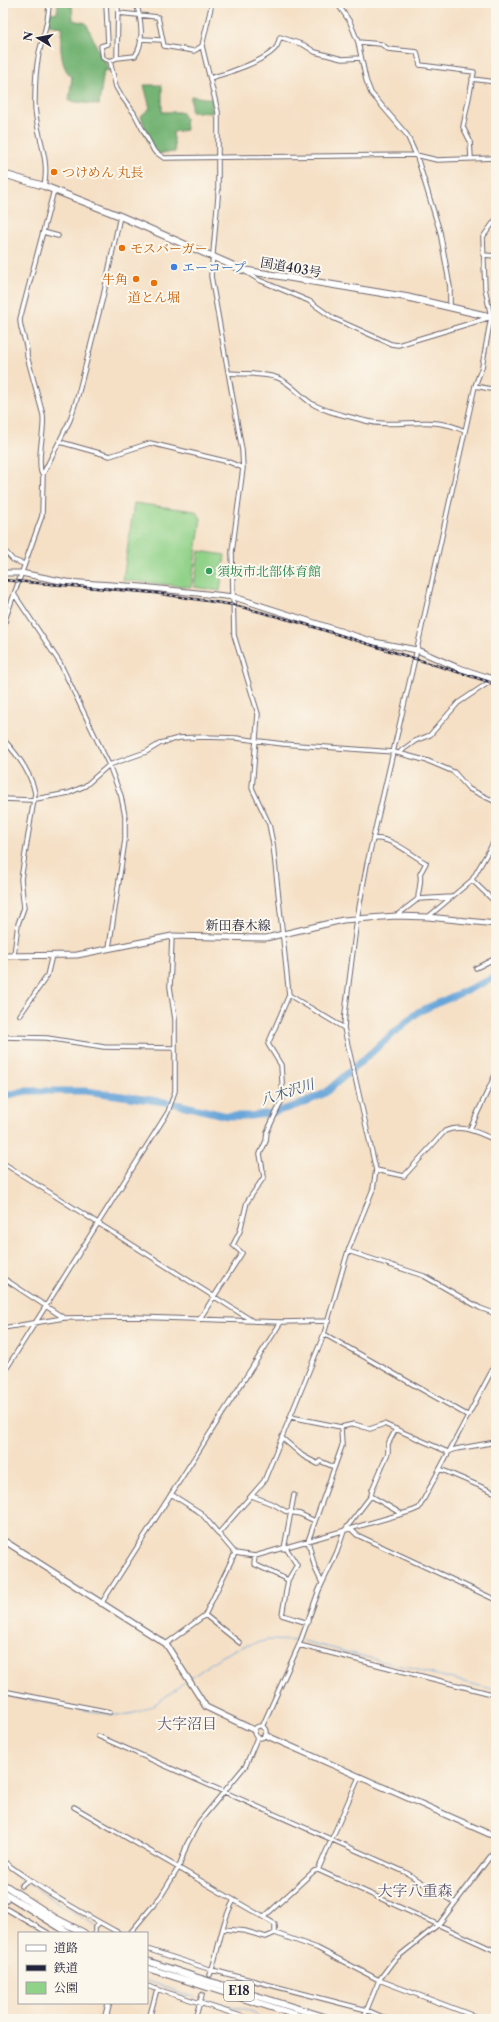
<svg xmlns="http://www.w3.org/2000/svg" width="499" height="2022" font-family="'Libre Caslon Text','Noto Serif JP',serif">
<rect width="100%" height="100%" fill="#fbf7ec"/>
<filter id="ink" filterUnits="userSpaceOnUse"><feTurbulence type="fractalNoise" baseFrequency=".025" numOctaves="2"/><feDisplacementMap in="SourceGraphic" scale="8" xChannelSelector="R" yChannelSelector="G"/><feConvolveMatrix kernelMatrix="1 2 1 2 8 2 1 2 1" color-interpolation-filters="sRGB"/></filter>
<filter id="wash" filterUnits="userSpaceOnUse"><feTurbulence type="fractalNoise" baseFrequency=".012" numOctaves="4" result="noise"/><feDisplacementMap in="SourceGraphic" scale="16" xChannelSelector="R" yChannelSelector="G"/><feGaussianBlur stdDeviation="0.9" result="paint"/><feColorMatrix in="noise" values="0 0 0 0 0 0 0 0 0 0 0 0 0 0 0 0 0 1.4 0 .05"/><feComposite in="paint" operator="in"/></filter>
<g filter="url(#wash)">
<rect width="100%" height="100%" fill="#f5e0c6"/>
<!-- green -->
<path fill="#91d289" stroke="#5a7a62" d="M134 503 195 511 201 518 191 587 123 580Z
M199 551 225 555 220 591 194 587Z"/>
<!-- forest -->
<path fill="#74b475" stroke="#4b6b58" d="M58 3H72L73 20 86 23C94 39 100 57 111 71L104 70 99 105 69 101 72 77C59 67 60 42 62 27L48 25 50 12 57 13Z
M144 85H162V112H181L185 118 186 130 173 132 175 152 156 154 149 145 144 129 145 127 141 116 150 108Z
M191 96 212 99V113L191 112Z"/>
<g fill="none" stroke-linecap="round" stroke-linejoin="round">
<!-- stream -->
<path stroke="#68a5d9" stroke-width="1" d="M303 1641 496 1690
M241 1647 268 1640 300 1641
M191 1678 220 1657 238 1648
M3 1695 113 1715C146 1716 161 1700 186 1681
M3 1866 34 1888 95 1925
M97 1927 98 1933
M147 1981 196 1998
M205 2000C224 2006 247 2007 263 2019"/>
<!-- river -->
<path stroke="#68a5d9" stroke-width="7" d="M3 1096 26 1091H86L172 1103 227 1116H251L272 1113 304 1103 325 1093 418 1012 496 977"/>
</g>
</g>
<g filter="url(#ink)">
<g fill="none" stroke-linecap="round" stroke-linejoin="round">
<!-- street-tunnel -->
<path stroke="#cbbaaa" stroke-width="3.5" stroke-dasharray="3.5 2" stroke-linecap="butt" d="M202 1995 210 1975"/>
<!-- street casing -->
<g stroke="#6c646c" stroke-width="5.5">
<path id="street" d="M106 3 108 44 101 46 103 58 110 61 117 58 118 3
M212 3 202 46 218 112V197L211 276 242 450 243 468 232 552 234 635 258 714 252 788 269 824 273 844 289 995 344 1028
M337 3 350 22 358 42 366 80 371 93 407 135 417 157 440 232 450 287V306
M118 13 158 17 164 46 194 51 202 46
M140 39 162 40
M358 42 381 44 388 49 417 52 420 65 474 72 463 127 470 141 471 158
M117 58 135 56C145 43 141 18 136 3
M110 61 116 87 120 94 134 113 154 151 164 158 416 155 437 160 496 158
M210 78C226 74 269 60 277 46 278 44 279 40 280 37L304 45 315 52 342 59 361 58
M472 79 496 82
M44 186C51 156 33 129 35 99 35 84 36 68 39 53 43 36 49 21 49 3
M43 232 58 236
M483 255 496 256
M246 272 259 280 309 301 333 318 391 344 398 345 488 318
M229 373C245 375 263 372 278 378 291 383 299 395 311 403 327 413 349 416 366 421 393 428 421 418 448 425 454 426 459 429 465 431
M475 386 496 390
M60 442 110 456 150 443 229 462 243 468
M43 474 41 472C37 452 45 434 43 415L27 356C28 343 20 332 20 319L54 190
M3 549 13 560 24 564
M14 594 60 663 109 765 121 796 125 816V840L109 948
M3 635 6 617 39 524 42 516 43 474 70 420 78 395 103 297 120 216
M3 739C17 754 31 772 35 793L21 879 24 908 18 924 14 955
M401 754V751L415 741 430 735 458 703 494 679
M3 799 30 800 69 793 85 786 109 765 146 752 161 743 179 738 204 737 236 738 283 744 394 752 428 761 454 772 469 789 496 802
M373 839C391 836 411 855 426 863L420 874C422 882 418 891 418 899
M472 880 496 903
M396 916 418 899 452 897
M428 917 472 880 496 838
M476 968 496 958
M20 1015 47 976 52 955
M3 1037 47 1038 104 1047 174 1048
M470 1129 496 1073
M3 1163 251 1320
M376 1170 404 1176 445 1131C462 1123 480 1134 496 1140
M348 1251 424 1276 480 1308 496 1314
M3 1278 64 1318
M199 1320 242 1253 233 1245 240 1231 247 1202 264 1177 260 1154 266 1141 267 1132 283 1098 281 1065 268 1044 289 995
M3 1328 64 1318 134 1317 281 1322 329 1321
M324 1334 467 1415
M3 1374 168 1112 175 1091V1019L170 987 172 936
M291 1417 341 1427 354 1424 370 1429 384 1424 448 1452 456 1449 496 1442
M282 1438 303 1456 318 1464 320 1461 334 1467
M440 1469 496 1493
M171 1494 201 1513 235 1553 255 1556 262 1554 412 1511 419 1508 496 1363
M252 1496 275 1505 285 1511 300 1514 315 1521
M371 1496 402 1514
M352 1530 357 1535 496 1600
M218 1534 264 1481 324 1334 348 1251 373 1189 376 1170 344 1028 345 1014 357 919 367 864 415 658 475 386 482 367 491 317 485 288 483 237 496 219
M286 1548 297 1565 288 1580
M284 1549 294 1495
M255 1556 254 1564 288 1580 282 1615 308 1623
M322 1583 315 1568 308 1541 342 1446 341 1427
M101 1604 281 1322
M205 1615 240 1643
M166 1644 205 1615 235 1553
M299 1645 496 1695
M3 1691 110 1712
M254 1732a6 6 0 1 1 12 0a6 6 0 1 1-12 0Z
M262 1727 299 1645 319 1590 337 1552 344 1531 371 1496 372 1490 388 1453V1444L396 1429
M98 1736 405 1872 455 1903
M74 1807 275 1924V1933L317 1948 379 1980 482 2019
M3 1861C40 1889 79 1911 119 1933
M318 1870 359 1777
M21 1886 28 1880
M3 1907 48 1933
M264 1917 314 1871 318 1870 496 1951
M223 1929 245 1931 266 1937 275 1933
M95 1933V1927L99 1923
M130 1933 161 1896 179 1867 187 1844 199 1822 246 1765 257 1738
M147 1949 212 1970 367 2010 387 2019
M210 1975C219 1950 221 1923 234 1900
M147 1986 250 2019
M149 2019 157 1989
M195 2019 202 1995
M270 2019H275
M363 2019 379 1980 394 1960 439 1924 496 1849"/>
</g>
<!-- secondary casing -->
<g stroke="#6c646c" stroke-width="7">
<path id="secondary" d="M3 573H21L66 582 142 587 234 597 374 642 417 650 456 667 496 680
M3 956 77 955 172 936 266 938 343 920 396 916 428 917 496 924
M3 1540 166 1644 206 1707 254 1730
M265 1735 496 1837
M3 1904 6 1900
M105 2019 109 2003"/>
</g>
<!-- highway casing -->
<g stroke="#6c646c" stroke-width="8">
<path id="highway" d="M3 174 44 186 120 216 243 270 406 297 496 318
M3 1884 55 1918 84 1933
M3 1892 69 1933
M147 1961 195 1977 331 2019
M147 1968 309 2019"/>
</g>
<!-- street -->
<use href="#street" stroke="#fff" stroke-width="3.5"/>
<!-- secondary -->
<use href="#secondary" stroke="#fff" stroke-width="5"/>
<!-- highway -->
<use href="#highway" stroke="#fff" stroke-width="6"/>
<!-- rail casing -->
<g stroke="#22223b" stroke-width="2.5">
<path id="rail" d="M3 580 155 593 234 605 301 623 496 684"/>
</g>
<!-- rail -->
<use href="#rail" stroke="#fbf7ec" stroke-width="1" stroke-dasharray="3" stroke-linecap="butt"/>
</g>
</g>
<!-- markers -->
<g fill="#e8710a" stroke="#fbf7ec" stroke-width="1.5">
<circle cx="54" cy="172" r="4"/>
<circle cx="122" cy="248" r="4"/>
<circle cx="136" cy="279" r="4"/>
<circle cx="154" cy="283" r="4"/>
</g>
<circle fill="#3f7fe0" stroke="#fbf7ec" stroke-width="1.5" cx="174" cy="267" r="4"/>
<circle fill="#2e9e5b" stroke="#fbf7ec" stroke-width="1.5" cx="209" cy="571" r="4"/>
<g text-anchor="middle" stroke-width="4" stroke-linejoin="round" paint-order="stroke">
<!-- shield labels -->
<rect fill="#fbf7ec" stroke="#636270" stroke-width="1" x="224" y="1981" width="30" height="20" rx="3"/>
<g font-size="12" font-weight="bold" fill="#22223b">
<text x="239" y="1995">E18</text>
</g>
<!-- food labels -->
<g font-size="13" fill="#c56008" stroke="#fbf7ec" text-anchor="start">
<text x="62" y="177">つけめん 丸長</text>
<text x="130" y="253">モスバーガー</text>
<text x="128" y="284" text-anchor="end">牛角</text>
<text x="154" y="302" text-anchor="middle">道とん堀</text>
</g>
<!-- shop labels -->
<g font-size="13" fill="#366cbe" stroke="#fbf7ec" text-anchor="start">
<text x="182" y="272">エーコープ</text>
</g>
<!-- street labels -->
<g font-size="13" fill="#22223b" stroke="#fbf7ec">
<text transform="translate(291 267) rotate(10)" y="5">国道403号</text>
<text x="238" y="930">新田春木線</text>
</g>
<!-- leisure labels -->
<g font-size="13" fill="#27864d" stroke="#fbf7ec" text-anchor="start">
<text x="217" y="576">須坂市北部体育館</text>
</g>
<!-- water labels -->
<g font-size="14" font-style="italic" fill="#3e567a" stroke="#fbf7ec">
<text transform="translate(287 1092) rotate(-18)" y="5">八木沢川</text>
</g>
<!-- quarter labels -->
<g font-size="15" fill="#5a5474" stroke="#fbf7ec">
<text x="187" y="1729">大字沼目</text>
<text x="415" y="1896">大字八重森</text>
</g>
</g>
<!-- margin -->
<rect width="499" height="2022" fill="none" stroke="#fbf7ec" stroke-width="16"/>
<!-- legend -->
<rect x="18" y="1932" width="130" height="72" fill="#fbf7ec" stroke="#a4a2a5"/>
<rect x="26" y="1945" width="20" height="6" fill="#ffffff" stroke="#a4a2a5"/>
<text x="54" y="1952" font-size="12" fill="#22223b">道路</text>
<rect x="26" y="1965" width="20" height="6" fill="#22223b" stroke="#a4a2a5"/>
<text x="54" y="1972" font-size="12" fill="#22223b">鉄道</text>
<rect x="26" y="1982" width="20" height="12" fill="#91d289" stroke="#a4a2a5"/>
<text x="54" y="1992" font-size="12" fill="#22223b">公園</text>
<!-- north arrow -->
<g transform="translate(38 38) rotate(280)" stroke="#fbf7ec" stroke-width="3" paint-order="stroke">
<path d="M0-3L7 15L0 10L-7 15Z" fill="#22223b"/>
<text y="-6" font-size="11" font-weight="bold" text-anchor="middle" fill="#22223b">N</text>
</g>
</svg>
